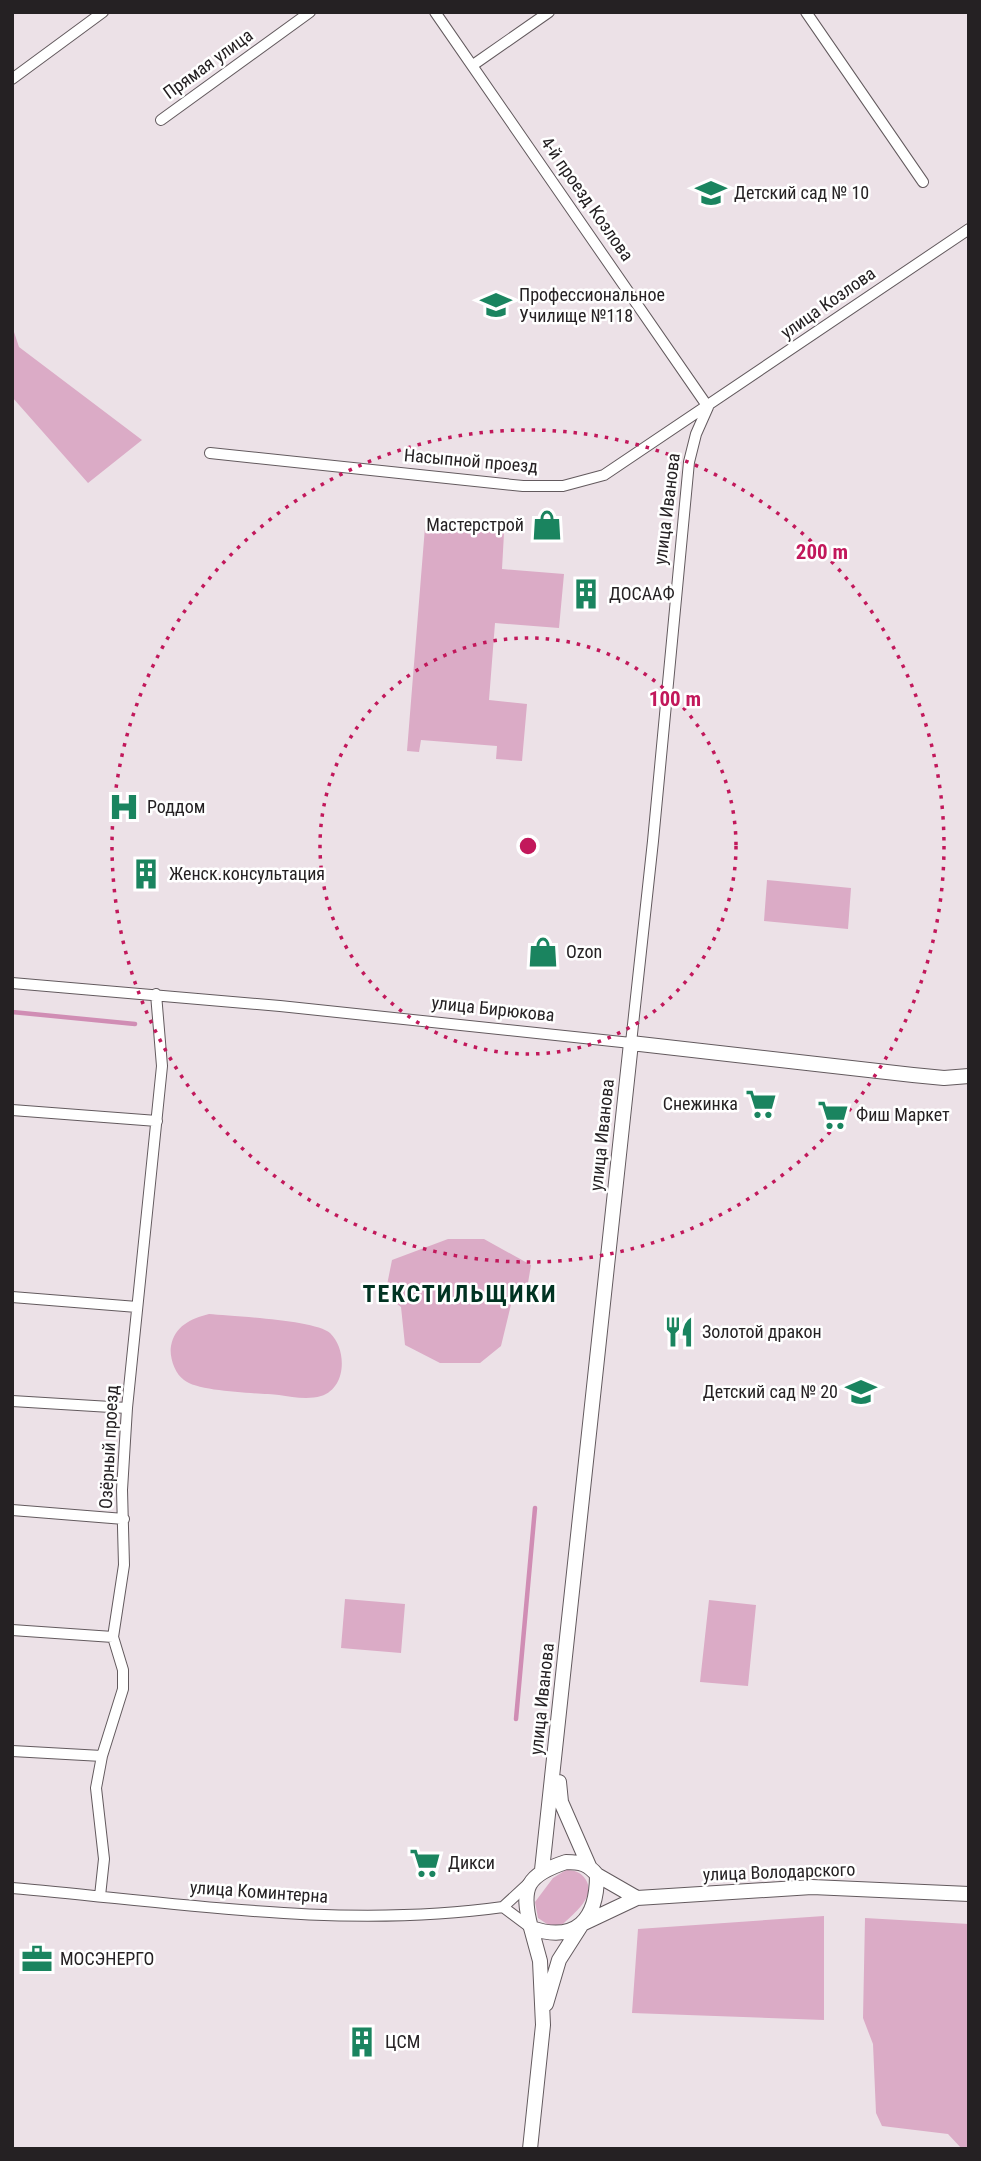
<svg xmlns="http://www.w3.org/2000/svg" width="981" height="2161" font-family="'Roboto Condensed',sans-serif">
<rect width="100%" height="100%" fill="#ece1e7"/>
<!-- green -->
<path fill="#dbabc6" d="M12 326 19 347 142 440 88 483 12 397Z
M425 527 504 533 502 569 564 574 559 628 495 623 489 700 527 704 522 761 496 759 497 746 421 740 419 752 407 751Z
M767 880 851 888 848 929 764 921Z
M448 1239H484L531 1265 528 1283 515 1288 501 1346 480 1363H440L405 1345 401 1307 385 1295 392 1260Z
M209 1314C232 1316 316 1320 330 1333 347 1349 347 1388 321 1396 308 1400 292 1397 279 1395 258 1393 198 1392 184 1380 175 1374 169 1357 171 1346 175 1326 190 1319 209 1314Z
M345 1599 405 1604 401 1653 341 1648Z
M709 1600 756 1605 748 1686 700 1682Z
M566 1870C574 1870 581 1872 586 1880 596 1897 574 1913 563 1924L550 1926 538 1918 535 1902 553 1878Z
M824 1916V2020L632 2013 638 1929Z
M865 1918 969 1924V2149H962L948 2134 882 2126 876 2113 873 2044 863 2018Z"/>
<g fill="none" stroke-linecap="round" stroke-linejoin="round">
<!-- stream -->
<path stroke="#d08db4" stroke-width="4.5" d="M12 1012 135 1024
M516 1719 535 1508"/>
<!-- minor casing -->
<g stroke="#635a5e" stroke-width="12">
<path id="minor" d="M435 12 708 407
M806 12 923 182
M473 65 549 12
M12 79 103 12
M161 120 310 12
M210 453 523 486H563L604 475 969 229
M12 983 280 1006 631 1043 653 841 689 462 696 434 708 407
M12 1110 157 1121
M12 1297 137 1307
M12 1401 127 1408
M12 1510 124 1519
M12 1630 113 1637
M12 1751 102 1756
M12 1888C174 1902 340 1930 503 1907
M100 1896 104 1859 96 1788 102 1756 123 1689V1670L113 1637 124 1565 122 1490 127 1408 162 1066 156 994
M503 1907 529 1883
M503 1907 531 1928"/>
</g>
<!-- tertiary casing -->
<g stroke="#635a5e" stroke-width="16">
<path id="tertiary" d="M559 1782 561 1802 589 1866
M566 1862C581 1862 588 1864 597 1875 597 1920 576 1943 531 1928 520 1887 527 1875 566 1862Z
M542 1870 631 1043 913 1075 944 1078 969 1076
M597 1875 637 1898 812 1887 969 1894
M546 2004 559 1960 582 1924 637 1898
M530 2149 543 2025 540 1961 531 1928"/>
</g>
<!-- minor -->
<use href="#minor" stroke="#fff" stroke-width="10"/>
<!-- tertiary -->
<use href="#tertiary" stroke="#fff" stroke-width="14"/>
</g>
<!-- distance rings -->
<g fill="none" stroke="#c2185b" stroke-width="3.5" stroke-dasharray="3.5 7">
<circle cx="528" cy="846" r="208"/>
<circle cx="528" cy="846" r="416"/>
</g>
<!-- icons -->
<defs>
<g id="school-bare" transform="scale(2.415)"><path d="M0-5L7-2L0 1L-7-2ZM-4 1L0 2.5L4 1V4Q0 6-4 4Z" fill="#1a845f" stroke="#fff" stroke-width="2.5" paint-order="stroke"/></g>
<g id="university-bare" transform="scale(2.415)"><path d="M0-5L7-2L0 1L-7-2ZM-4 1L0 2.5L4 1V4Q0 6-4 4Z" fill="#1a845f" stroke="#fff" stroke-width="2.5" paint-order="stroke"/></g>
<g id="shop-bare" transform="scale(2.415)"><path d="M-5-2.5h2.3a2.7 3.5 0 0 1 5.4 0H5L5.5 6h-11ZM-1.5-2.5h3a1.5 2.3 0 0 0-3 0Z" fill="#1a845f" stroke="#fff" stroke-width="2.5" paint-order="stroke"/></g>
<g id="building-bare" transform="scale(2.415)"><path d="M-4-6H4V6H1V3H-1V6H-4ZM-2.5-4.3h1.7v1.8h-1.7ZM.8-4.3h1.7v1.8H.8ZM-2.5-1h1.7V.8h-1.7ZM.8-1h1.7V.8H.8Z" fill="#1a845f" stroke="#fff" stroke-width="2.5" paint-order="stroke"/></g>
<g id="hospital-bare" transform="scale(2.415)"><path d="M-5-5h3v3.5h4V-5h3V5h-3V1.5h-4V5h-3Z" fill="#1a845f" stroke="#fff" stroke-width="2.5" paint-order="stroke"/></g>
<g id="supermarket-bare" transform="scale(2.415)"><path d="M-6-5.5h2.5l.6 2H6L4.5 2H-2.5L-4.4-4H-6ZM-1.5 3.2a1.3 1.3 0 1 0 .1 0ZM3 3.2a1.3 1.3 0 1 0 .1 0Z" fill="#1a845f" stroke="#fff" stroke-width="2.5" paint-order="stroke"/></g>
<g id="restaurant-bare" transform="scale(2.415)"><path d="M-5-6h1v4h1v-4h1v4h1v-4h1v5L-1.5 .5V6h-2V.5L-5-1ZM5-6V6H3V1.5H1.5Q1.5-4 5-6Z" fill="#1a845f" stroke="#fff" stroke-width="2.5" paint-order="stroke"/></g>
<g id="office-bare" transform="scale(2.415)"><path d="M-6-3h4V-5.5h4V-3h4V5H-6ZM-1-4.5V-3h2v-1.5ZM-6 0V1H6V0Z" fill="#1a845f" stroke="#fff" stroke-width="2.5" paint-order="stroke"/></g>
</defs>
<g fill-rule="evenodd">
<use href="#school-bare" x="711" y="193"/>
<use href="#university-bare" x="496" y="305"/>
<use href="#shop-bare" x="547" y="525"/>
<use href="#building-bare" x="586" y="594"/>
<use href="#hospital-bare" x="124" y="807"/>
<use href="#building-bare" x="146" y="874"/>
<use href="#shop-bare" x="543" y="952"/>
<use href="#supermarket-bare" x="761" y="1104"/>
<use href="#supermarket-bare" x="833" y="1115"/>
<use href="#restaurant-bare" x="679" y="1332"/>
<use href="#school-bare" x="861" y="1392"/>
<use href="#supermarket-bare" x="425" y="1863"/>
<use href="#office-bare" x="37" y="1959"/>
<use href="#building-bare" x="362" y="2042"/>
</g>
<g text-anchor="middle" stroke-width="5" stroke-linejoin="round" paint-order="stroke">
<!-- street labels -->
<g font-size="18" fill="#252123" stroke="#fff">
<text transform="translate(208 64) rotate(-36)" y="6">Прямая улица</text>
<text transform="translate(587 199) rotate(55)" y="6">4-й проезд Козлова</text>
<text transform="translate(828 303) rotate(-35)" y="6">улица Козлова</text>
<text transform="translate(471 461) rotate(5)" y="6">Насыпной проезд</text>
<text transform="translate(667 509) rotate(-83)" y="6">улица Иванова</text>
<text transform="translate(493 1009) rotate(6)" y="6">улица Бирюкова</text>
<text transform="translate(602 1135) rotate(-84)" y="6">улица Иванова</text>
<text transform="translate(109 1447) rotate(-87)" y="6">Озёрный проезд</text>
<text transform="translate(542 1699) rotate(-84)" y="6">улица Иванова</text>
<text transform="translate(779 1872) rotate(-2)" y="6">улица Володарского</text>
<text transform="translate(259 1892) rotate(4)" y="6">улица Коминтерна</text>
</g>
<!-- poi labels -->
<g font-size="18" fill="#252123" stroke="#fff" text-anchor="start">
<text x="734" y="199">Детский сад № 10</text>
<text x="519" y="301">Профессиональное<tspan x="519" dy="21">Училище №118</tspan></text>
<text x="524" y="531" text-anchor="end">Мастерстрой</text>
<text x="609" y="600">ДОСААФ</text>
<text x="147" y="813">Роддом</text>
<text x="169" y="880">Женск.консультация</text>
<text x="566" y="958">Ozon</text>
<text x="738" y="1110" text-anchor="end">Снежинка</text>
<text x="856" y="1121">Фиш Маркет</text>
<text x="702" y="1338">Золотой дракон</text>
<text x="838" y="1398" text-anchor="end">Детский сад № 20</text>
<text x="448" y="1869">Дикси</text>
<text x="60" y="1965">МОСЭНЕРГО</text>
<text x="385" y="2048">ЦСМ</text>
</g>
<!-- district labels -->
<g font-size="24" font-weight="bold" letter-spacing="2" fill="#013322" stroke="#fff">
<text x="460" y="1302">ТЕКСТИЛЬЩИКИ</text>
</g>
</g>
<circle cx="528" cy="846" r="10" fill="#c2185b" stroke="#fff" stroke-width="3.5"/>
<g font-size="21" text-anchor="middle" font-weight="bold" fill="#c2185b" stroke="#fff" stroke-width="5" stroke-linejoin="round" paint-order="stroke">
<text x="822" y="559">200 m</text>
<text x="675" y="706">100 m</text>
</g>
<!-- border -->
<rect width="981" height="2161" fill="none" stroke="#252123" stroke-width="28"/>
</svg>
